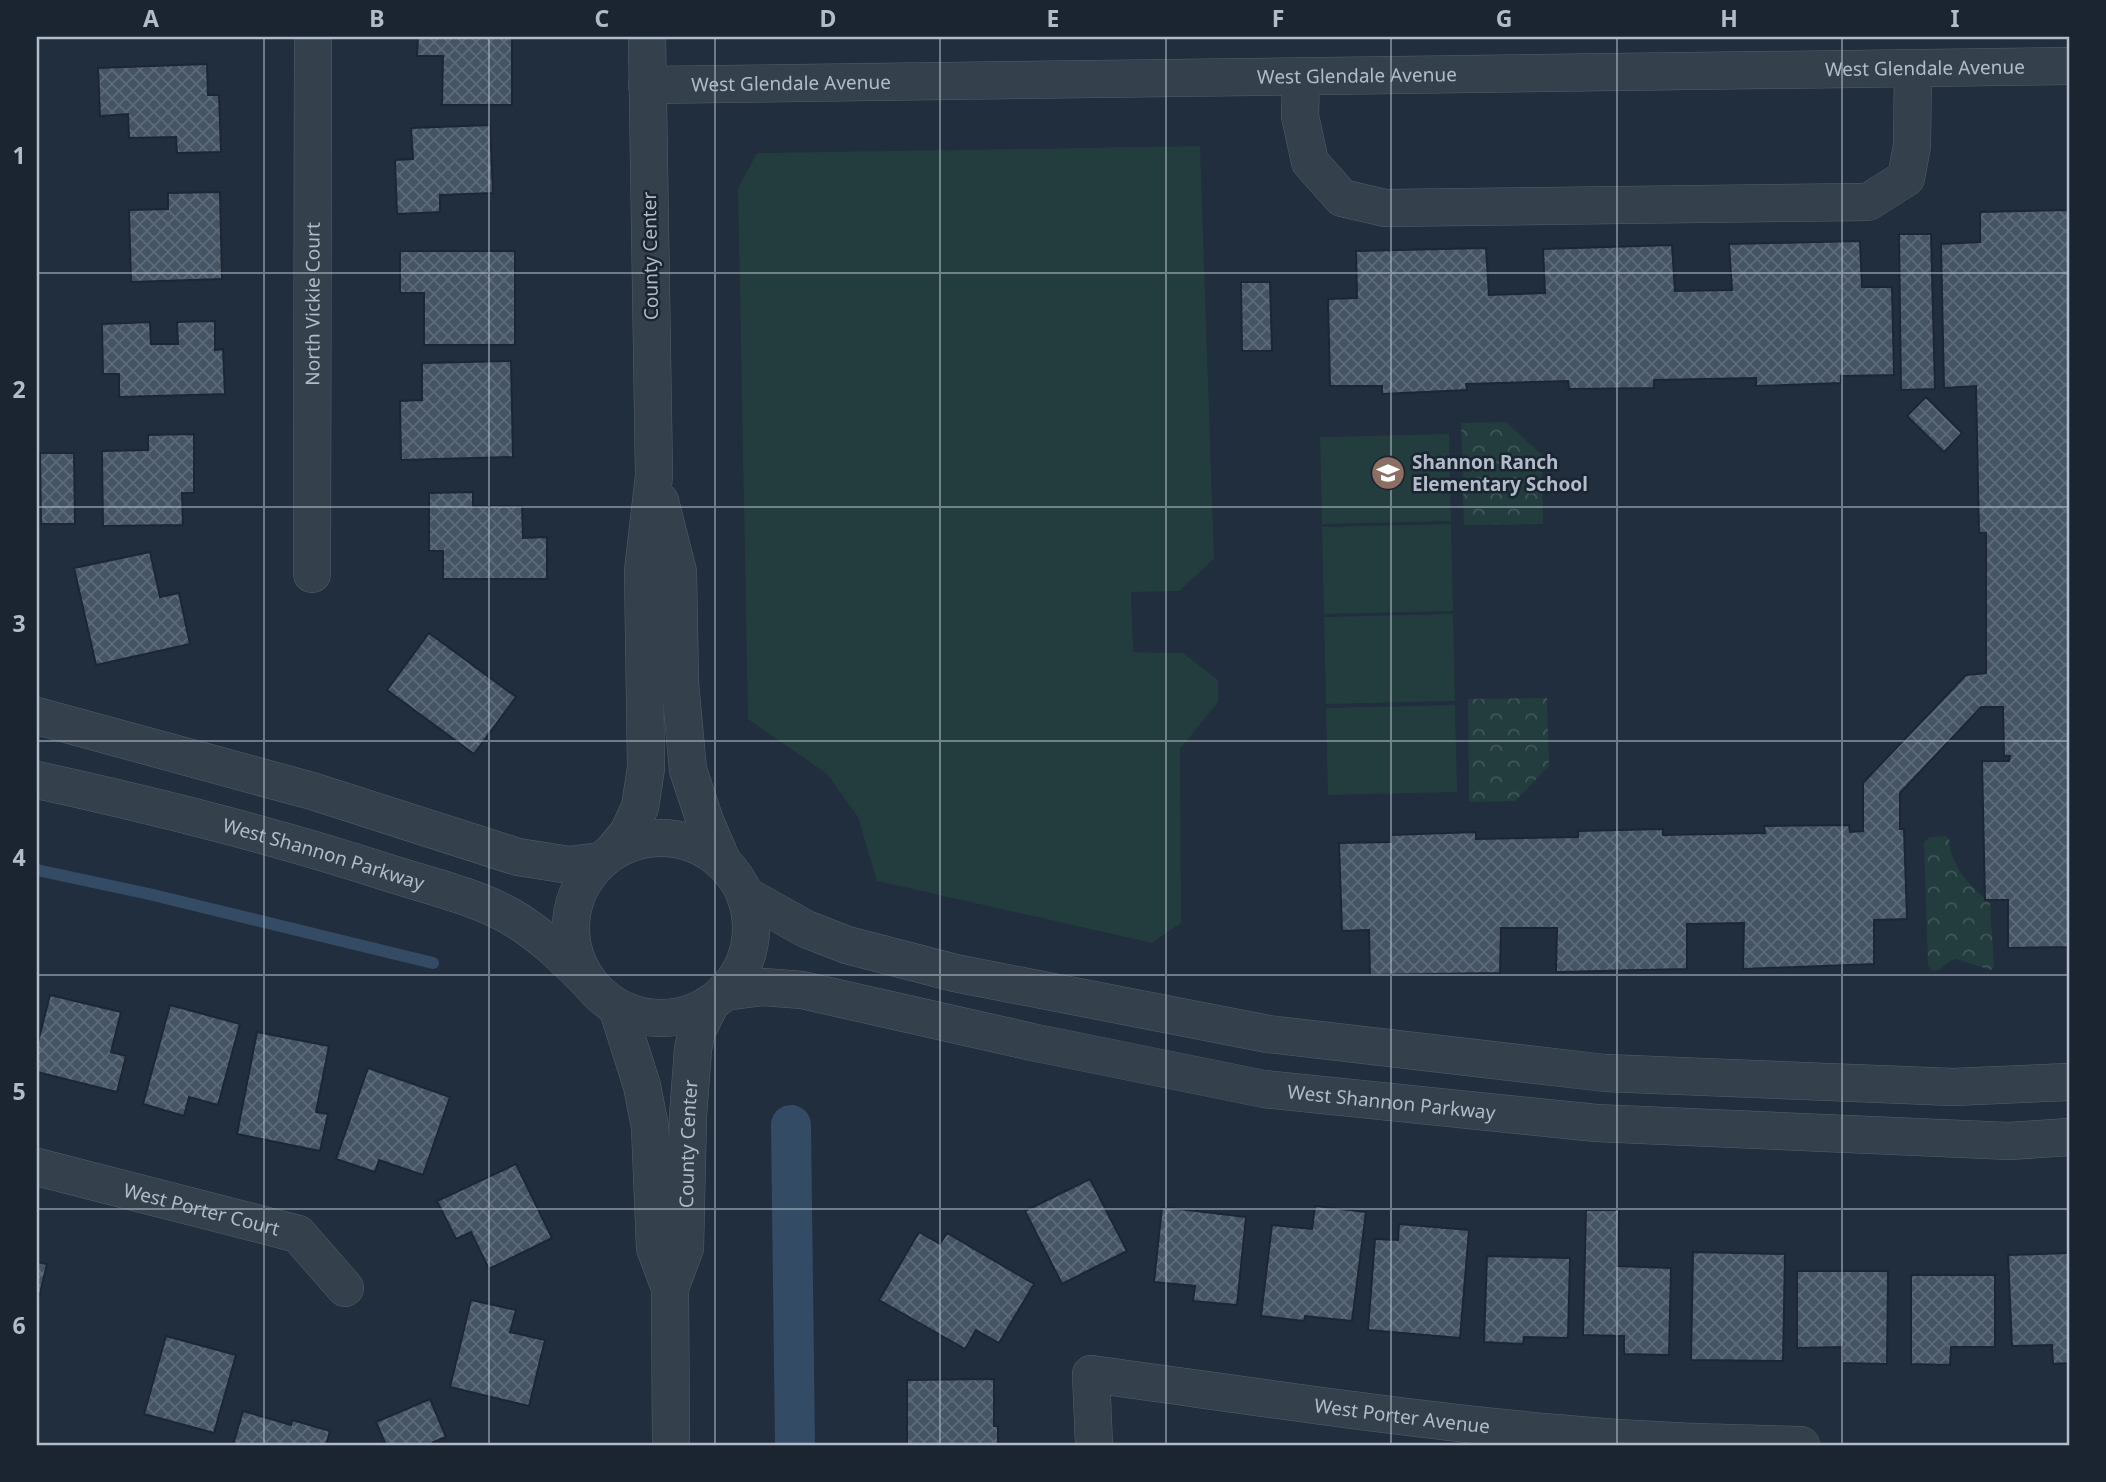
<svg xmlns="http://www.w3.org/2000/svg" width="2106" height="1482" font-family="'Noto Sans',sans-serif">
<defs>
<pattern id="forest-crowns" width="20" height="18" patternUnits="userSpaceOnUse" patternTransform="scale(1.75)"><rect width="20" height="18" fill="#233c3e"/><path d="M2 6a3 3 0 1 1 6 0M12 15a3 3 0 1 1 6 0" fill="none" stroke="#415659"/></pattern>
<pattern id="building-cross-hatch" width="8" height="8" patternUnits="userSpaceOnUse" patternTransform="scale(1.75)"><rect width="8" height="8" fill="#455464"/><path d="M0 0l8 8M0 8l8-8" fill="none" stroke="#5d6b79"/></pattern>
</defs>
<rect width="100%" height="100%" fill="#212e3d"/>
<!-- forest -->
<path fill="url(#forest-crowns)" d="M1506 422 1542 455 1543 524 1464 525 1461 423Z
M1547 698 1549 766 1515 801 1469 802 1468 699Z
M1946 836 1949 839C1951 867 1970 886 1990 903L1994 966 1991 970 1956 959C1946 960 1943 971 1933 971L1928 966 1924 842 1930 837Z"/>
<!-- pitch -->
<path fill="#233c3e" d="M1200 146 1214 559 1179 591 1131 592 1133 652 1183 653 1218 680V702L1180 749 1181 923 1152 943 877 881 858 817 827 774 748 719 738 188 757 153Z
M1449 434 1451 521 1322 524 1320 437Z
M1451 524 1453 611 1324 614 1322 527Z
M1453 614 1455 701 1326 704 1324 617Z
M1455 705 1457 792 1328 795 1326 708Z"/>
<g fill="none" stroke-linecap="round" stroke-linejoin="round">
<!-- stream -->
<path stroke="#344b65" stroke-width="12" d="M37 870 149 894 433 963"/>
<!-- canal -->
<path stroke="#344b65" stroke-width="40" d="M791 1125 795 1445"/>
</g>
<!-- building -->
<path fill="url(#building-cross-hatch)" stroke="#1d2734" stroke-width="2" d="M418 37H512V105H442L443 56H417Z
M207 64 208 95H219L221 152 177 153 176 137 129 138 128 114 100 116 98 68Z
M490 125 493 193 440 195V212L397 214 395 160 413 159 411 128Z
M220 192 222 279 131 282 129 210 168 209V193Z
M2069 210V947L2008 948V900H1985L1982 761H2009L2010 756H2004L2003 707H1981L1900 793V829H1904L1907 919 1874 920V964L1743 969 1744 923 1687 924V969L1556 972 1557 928H1501L1500 973 1370 975 1369 930 1342 931 1339 843 1391 842V835L1476 832V839L1578 837V831L1663 829V835L1765 833 1764 826 1849 825 1850 832 1863 831V783L1966 675 1986 673V533H1979L1976 386 1944 388 1941 244 1980 242V212Z
M1899 234H1931L1935 389 1901 390Z
M1860 241 1862 287H1892L1894 375 1841 376V383L1756 386V378L1654 380V388L1569 389 1568 381 1466 384 1467 390 1382 394V386H1330L1328 299 1357 298 1356 251 1486 248 1489 295 1545 293 1543 249 1672 245 1675 291 1732 290 1729 244Z
M400 251H515V345H424V293H400Z
M1241 282H1270L1272 351H1242Z
M215 321V350L223 349 225 394 119 397V374H103L102 324 150 322 151 344H178L177 322Z
M511 361 513 457 401 460 400 401 422 400V363Z
M1926 397 1962 433 1944 452 1907 416Z
M194 434V493H182L183 525 103 526 102 451 148 450V435Z
M40 453H74L75 524H41Z
M473 492V506H522L523 538 547 537V579H443V551H429V493Z
M150 552 160 597 179 593 190 644 96 665 74 568Z
M429 633 516 697 474 754 387 690Z
M50 995 121 1012 111 1052 126 1056 117 1092 37 1072V1046Z
M170 1005 240 1024 218 1105 189 1097 184 1116 143 1104Z
M257 1032 329 1046 316 1112 328 1114 320 1151 237 1134Z
M368 1068 450 1097 423 1175 379 1160 375 1172 336 1159Z
M516 1164 552 1238 489 1269 471 1232 456 1239 437 1201Z
M1090 1179 1127 1251 1062 1284 1025 1211Z
M1315 1206 1366 1212 1352 1321 1305 1316 1304 1321 1261 1316 1272 1225 1312 1229Z
M1162 1207 1246 1217 1237 1305 1193 1301 1195 1286 1154 1282Z
M1586 1210H1619L1617 1266 1671 1268 1669 1355 1624 1354V1336L1583 1335Z
M1399 1224 1469 1230 1460 1338 1368 1330 1375 1239 1398 1240Z
M919 1232 940 1244 947 1233 1034 1284 999 1343 976 1330 965 1349 879 1300Z
M1693 1252 1785 1254 1783 1361 1691 1360Z
M2069 1253V1363L2053 1364 2052 1345 2012 1346 2008 1255Z
M1487 1256 1570 1258 1568 1338 1524 1337 1523 1344 1484 1342Z
M37 1262 47 1264 37 1306Z
M1797 1271H1888L1887 1364 1842 1363V1347L1797 1348Z
M1911 1275H1995V1347H1951L1950 1365 1911 1364Z
M471 1300 516 1310 510 1332 545 1340 529 1406 450 1387Z
M166 1336 236 1355 214 1433 144 1414Z
M994 1379V1426H998V1445H907V1380Z
M430 1399 446 1437 433 1442 434 1445H386L376 1422Z
M243 1411 291 1425 292 1420 330 1431 326 1445H233Z"/>
<g fill="none" stroke-linecap="round" stroke-linejoin="round">
<!-- minor casing -->
<g stroke="#545e6b" stroke-width="38">
<g id="minor">
<path d="M1301 77 1300 116 1310 162 1342 198 1385 208 1868 202 1906 178 1912 146 1913 68"/>
<path id="s1" d="M647 85 2069 66"/>
<path d="M660 501 678 572 680 683 688 770 705 821 723 863"/>
<path id="s2" d="M312 574 313 37"/>
<path d="M37 716 312 791 518 857 569 865 600 861"/>
<path id="s3" d="M37 780C156 806 276 836 392 874 430 886 473 896 508 915 538 932 562 955 586 979"/>
<circle cx="661" cy="928" r="90"/>
<path d="M613 851 628 833 640 807 646 768 643 571 654 476 647 37"/>
<path d="M745 895 806 929 847 945 955 973 1268 1034 1605 1073 1953 1087 2069 1082"/>
<path id="s4" d="M724 992 763 987 802 990 1032 1042 1264 1089 1596 1123 2009 1141 2069 1137"/>
<path d="M617 1007 642 1086 650 1127 655 1248 670 1288 671 1445"/>
<path id="s5" d="M37 1167 298 1234 345 1288"/>
<path id="s6" d="M670 1288 685 1248 688 1116 693 1049 697 1031 711 1003"/>
<path id="s7" d="M1094 1445 1091 1374C1246 1395 1400 1419 1556 1433 1637 1441 1719 1443 1801 1445"/>
</g>
</g>
<!-- minor -->
<use href="#minor" stroke="#35404d" stroke-width="37"/>
</g>
<!-- grid -->
<path fill="none" stroke="#b1bbc9" stroke-width="2" stroke-opacity="0.55" d="M264 37V1445M489 37V1445M715 37V1445M940 37V1445M1166 37V1445M1391 37V1445M1617 37V1445M1842 37V1445M37 273H2069M37 507H2069M37 741H2069M37 975H2069M37 1209H2069"/>
<!-- icons -->
<defs>
<g id="school-disc" transform="scale(1.75)"><circle r="9.5" fill="#8d6e63" stroke="#1b2532"/><path d="M0-5L7-2L0 1L-7-2ZM-4 1L0 2.5L4 1V4Q0 6-4 4Z" fill="#fff"/></g>
</defs>
<g fill-rule="evenodd">
<use href="#school-disc" x="1388" y="473"/>
</g>
<g text-anchor="middle" stroke-width="5" stroke-linejoin="round" paint-order="stroke">
<!-- street labels -->
<g font-size="19" fill="#b1bbc9" stroke="#1b2532">
<text dy="7" stroke="none"><textPath href="#s1" startOffset="1278">West Glendale Avenue</textPath></text>
<text dy="7" stroke="none"><textPath href="#s1" startOffset="710">West Glendale Avenue</textPath></text>
<text dy="7" stroke="none"><textPath href="#s1" startOffset="144">West Glendale Avenue</textPath></text>
<text transform="translate(650 256) rotate(-91)" y="7">County Center</text>
<text dy="7" stroke="none"><textPath href="#s2" startOffset="270">North Vickie Court</textPath></text>
<text dy="7" stroke="none"><textPath href="#s3" startOffset="296">West Shannon Parkway</textPath></text>
<text dy="7" stroke="none"><textPath href="#s4" startOffset="679">West Shannon Parkway</textPath></text>
<text dy="7" stroke="none"><textPath href="#s6" startOffset="147">County Center</textPath></text>
<text dy="7" stroke="none"><textPath href="#s5" startOffset="170">West Porter Court</textPath></text>
<text dy="7" stroke="none"><textPath href="#s7" startOffset="385">West Porter Avenue</textPath></text>
</g>
<!-- poi labels -->
<g font-size="19" font-weight="bold" fill="#b1bbc9" stroke="#1b2532" text-anchor="start">
<text x="1412" y="469">Shannon Ranch<tspan x="1412" dy="22">Elementary School</tspan></text>
</g>
</g>
<!-- border -->
<rect width="2106" height="1482" fill="none" stroke="#1b2532" stroke-width="77"/>
<rect x="38" y="38" width="2030" height="1406" fill="none" stroke="#b1bbc9" stroke-width="2.5"/>
<g font-size="23" text-anchor="middle" font-weight="bold" fill="#b1bbc9">
<text x="151" y="27">A</text>
<text x="377" y="27">B</text>
<text x="602" y="27">C</text>
<text x="828" y="27">D</text>
<text x="1053" y="27">E</text>
<text x="1278" y="27">F</text>
<text x="1504" y="27">G</text>
<text x="1729" y="27">H</text>
<text x="1955" y="27">I</text>
<text x="19" y="164">1</text>
<text x="19" y="398">2</text>
<text x="19" y="632">3</text>
<text x="19" y="866">4</text>
<text x="19" y="1100">5</text>
<text x="19" y="1334">6</text>
</g>
</svg>
